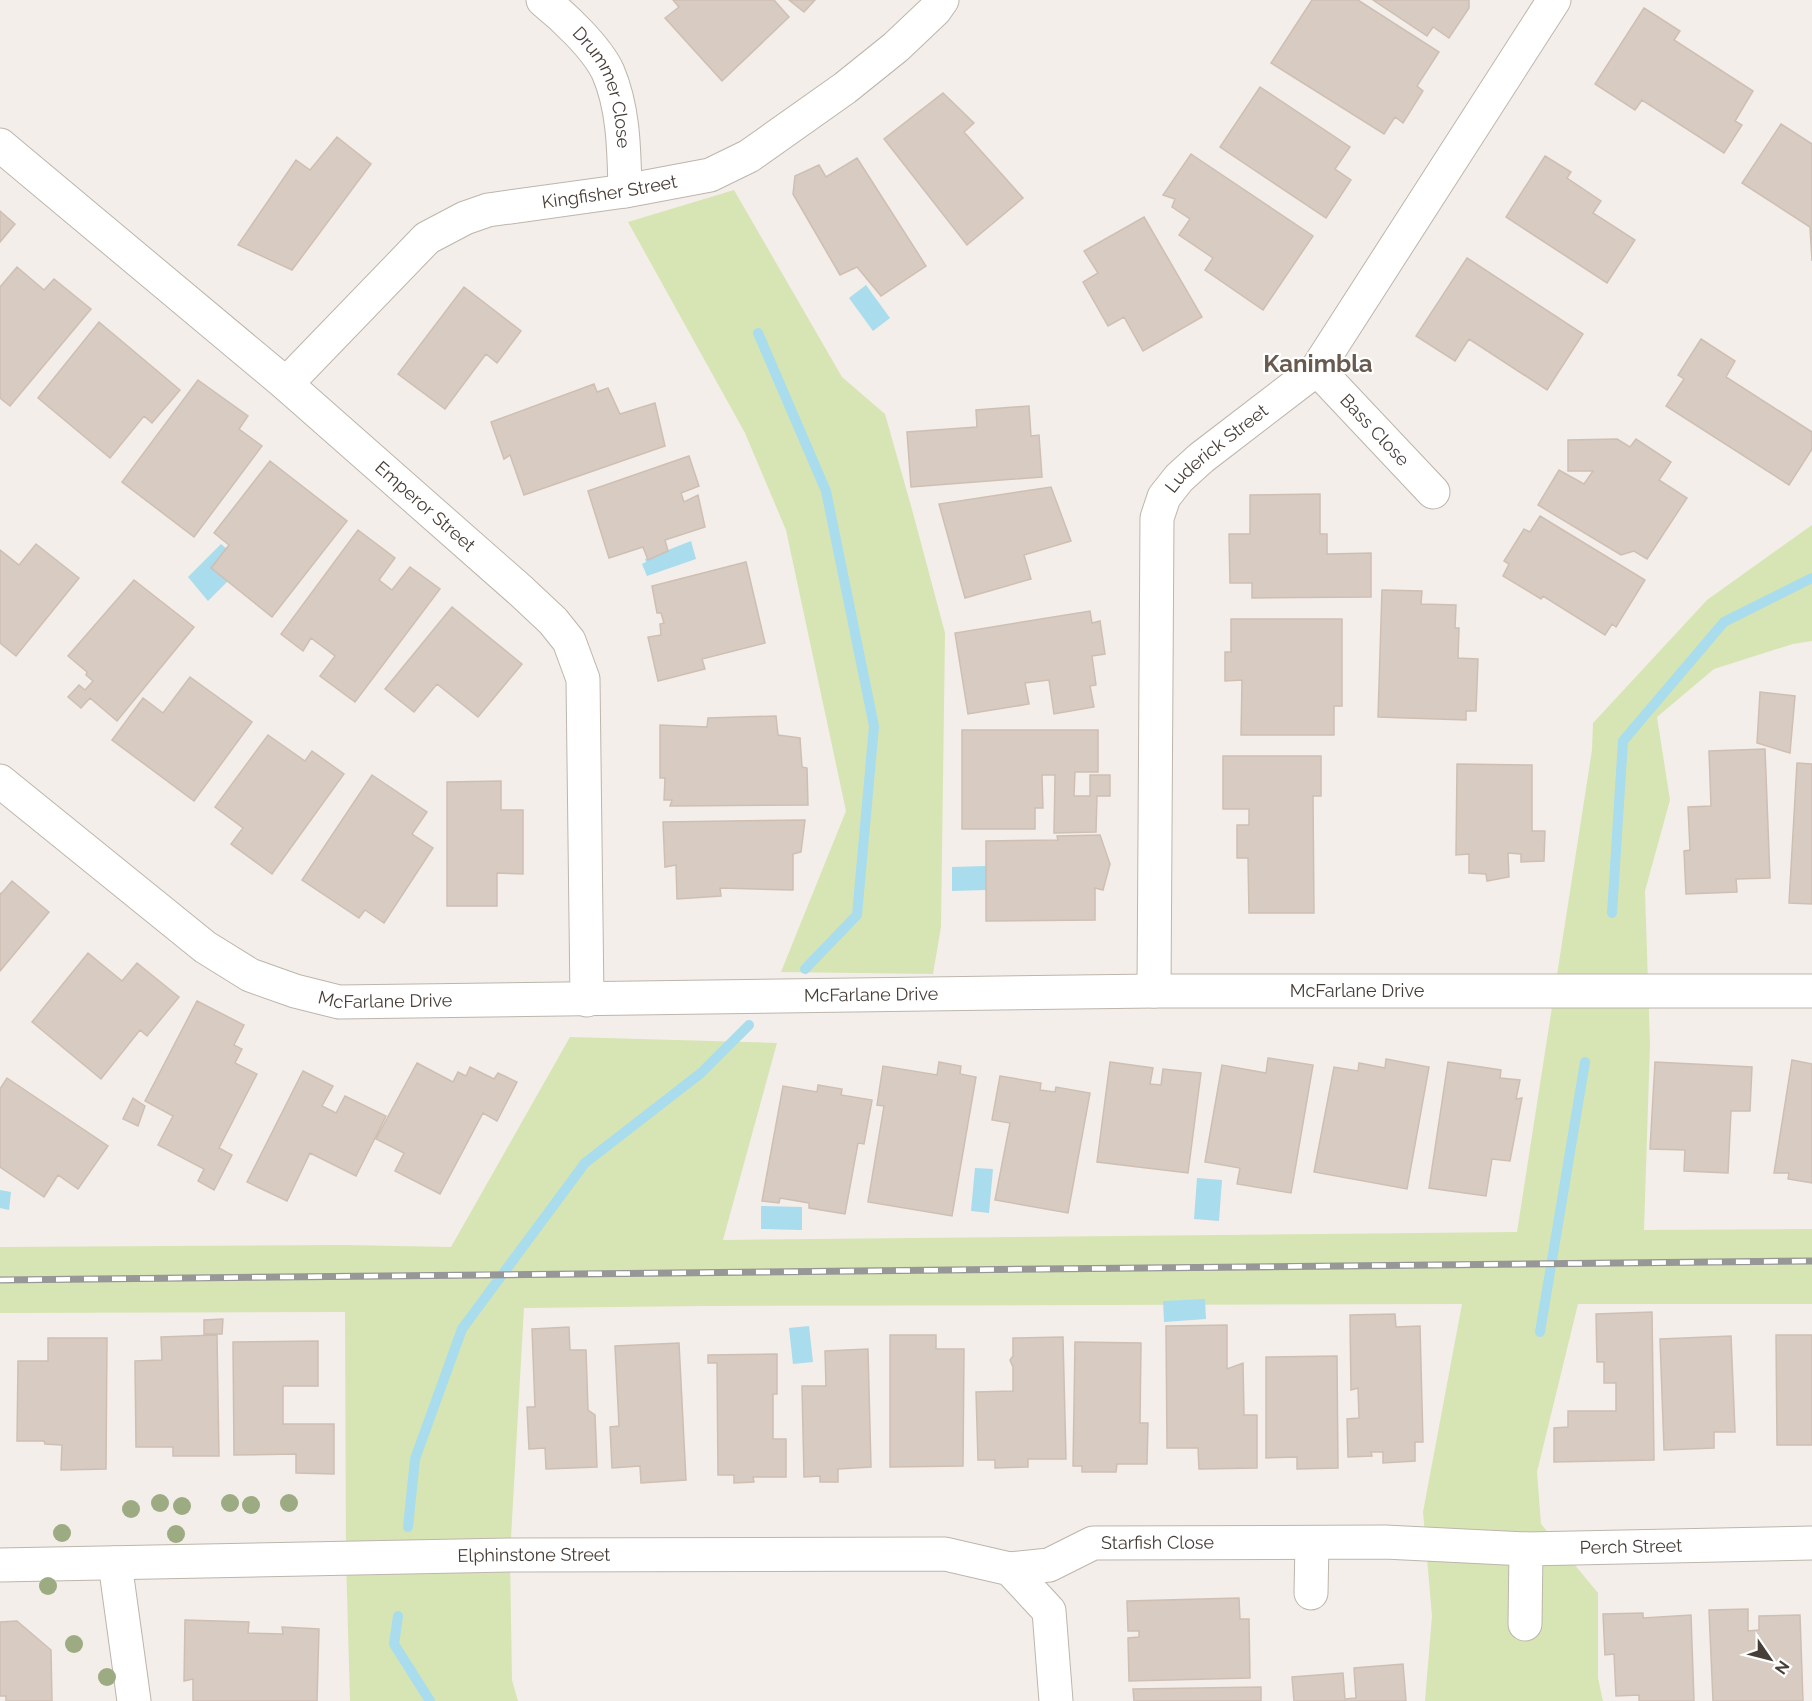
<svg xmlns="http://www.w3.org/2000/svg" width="1812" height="1701" font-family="Raleway,sans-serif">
<rect width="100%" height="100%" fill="#f3eee9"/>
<!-- green -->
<path fill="#d7e5b4" d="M734 190 842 377 885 414 913 513 945 633 941 927 933 974 781 972 846 811 786 530 745 433 628 222Z
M1812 525V641L1793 644 1714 669 1657 717 1670 800 1645 891 1650 1044 1644 1230 1812 1229V1304H1578L1537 1472 1541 1524 1598 1593V1678L1603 1701H1425L1432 1616 1423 1512 1462 1304 705 1306 524 1308 510 1555 512 1680 518 1701H350L346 1558 345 1312 0 1313V1247L345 1245 451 1247 570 1037 777 1043 723 1240 1517 1232 1592 750 1593 723 1707 600Z"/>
<!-- water -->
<path fill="#a9dcec" d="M866 285 890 318 873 331 849 298Z
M691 541 696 559 647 576 642 564 646 562 645 559Z
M221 544 245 564 208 601 188 577Z
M986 866V890L952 891V867Z
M975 1168 993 1169 989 1213 971 1211Z
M1197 1178 1222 1180 1219 1221 1194 1219Z
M0 1190 11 1192 9 1210 0 1208Z
M761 1206 802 1207V1230L761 1229Z
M1205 1299 1206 1319 1164 1322 1163 1301Z
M809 1326 813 1362 793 1364 789 1328Z"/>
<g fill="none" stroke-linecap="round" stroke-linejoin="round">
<!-- stream -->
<path stroke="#a9dcec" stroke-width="10" d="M758 333 826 491 874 726 857 915 805 969
M1612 913 1623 741 1724 622 1812 578
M1540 1332 1585 1062
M408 1527 415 1459 462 1329 585 1163 701 1073 749 1025
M398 1616 394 1644 430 1701"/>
</g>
<!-- building -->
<path fill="#d7cbc2" stroke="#cfbfb3" stroke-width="1.5" d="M673 0H774L789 17 722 81 665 18 679 7Z
M789 0H815L804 12Z
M1312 0H1358L1439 52 1417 86 1423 91 1403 123 1395 117 1384 134 1271 63Z
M1373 0H1469V8L1449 38 1433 27 1427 36Z
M1644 8 1680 31 1674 40 1753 91 1735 121 1742 125 1724 153 1642 100 1635 110 1595 84Z
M1260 87 1350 147 1335 169 1351 180 1326 218 1220 147Z
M943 93 974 123 964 132 1023 198 967 245 884 139Z
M1781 124 1812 144V261L1810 227 1742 183Z
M337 137 371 164 292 270 238 245 296 160 310 170Z
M1191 154 1313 236 1263 310 1205 270 1213 258 1179 235 1190 219 1172 207 1175 199 1163 195Z
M1545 156 1571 172 1567 178 1601 201 1593 213 1635 240 1607 283 1506 217Z
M857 158 926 266 881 296 857 267 840 275 793 194 795 176 819 165 826 177Z
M0 211 15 224 0 242Z
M1144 217 1202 317 1143 351 1124 317 1108 326 1083 282 1098 273 1084 251Z
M1467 258 1583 334 1547 390 1469 339 1455 361 1416 336Z
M17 267 44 290 54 279 91 309 10 406 0 398V287Z
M464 287 521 331 497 363 486 354 445 409 398 374Z
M99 322 180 390 152 423 144 416 110 458 38 398Z
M1701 339 1735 361 1726 377 1812 432V449L1789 485 1666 406 1684 379 1678 375Z
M198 380 248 416 239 429 262 446 194 537 122 482Z
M594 384 597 392 608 388 620 414 655 403 665 446 524 495 510 455 504 459 491 422Z
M1029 406 1031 436 1039 435 1042 477 911 487 907 432 977 427 976 410Z
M1617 439 1630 447 1636 439 1671 462 1659 480 1687 498 1647 559 1634 551 1621 555 1538 505 1559 470 1584 484 1593 471H1568V440Z
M689 456 699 486 681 493 684 502 698 495 705 527 665 540 668 551 648 560 643 547 609 558 588 491Z
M270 461 347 521 272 617 211 568 229 545 214 533Z
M1051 487 1071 541 1024 555 1031 579 965 598 939 504Z
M1320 494V534H1327V554L1371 553V597L1252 598V583H1230L1229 534H1250V495Z
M1540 516 1645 580 1616 627 1612 624 1605 635 1543 596 1541 599 1503 576 1509 564 1504 561 1524 529 1530 532Z
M358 530 395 558 379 580 392 590 410 567 440 589 355 702 320 676 335 656 311 638 303 651 281 634Z
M36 544 79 578 16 656 0 643V550L19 565Z
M746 562 765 643 702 659 705 669 658 681 648 637 661 635 660 624 664 623 661 613H657L652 586Z
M134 580 194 627 117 721 90 698 81 708 68 697 79 685 85 690 93 681 86 675 87 672 68 656Z
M1382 590 1422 591 1421 604 1456 605 1455 628H1459L1458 658 1478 659 1476 711H1466V720L1378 717Z
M452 607 522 664 478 717 437 684 414 712 385 689Z
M1090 611 1092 623 1100 621 1105 654 1092 656 1096 685 1090 686 1094 707 1054 714 1049 680 1025 683 1029 704 968 714 955 633Z
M1231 619H1342V706H1334V735H1241L1242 680 1225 681V652H1231Z
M190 677 252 722 194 801 112 740 143 698 163 713Z
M1760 692 1795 696 1790 753 1757 743Z
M776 716 778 735 800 738 802 767 807 768 808 805 670 806 672 800H664L665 778H660V725L707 727 708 718Z
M962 730H1098V772H1075L1074 796H1090V775H1110V796H1097L1096 832 1054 833 1055 775H1042L1043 808H1035V829H962Z
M268 735 305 761 312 751 344 774 272 874 231 844 243 828 215 807Z
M1765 749 1770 878 1736 879 1737 892 1686 894 1684 851 1690 850 1688 807 1711 806 1709 751Z
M1223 756H1321V796H1313L1314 913H1249L1248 858H1237V825H1249V809H1223Z
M1797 763 1812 764V904L1789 903Z
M1457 764 1532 765V831H1545L1544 861 1521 862V854L1508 853 1509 877 1487 881 1486 874 1469 873V854L1456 855Z
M372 775 427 812 412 834 433 848 384 923 365 910 359 918 302 880Z
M501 781V810H523V874L497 873V906H447V782Z
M805 820 801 852 793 854V890L720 888 721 896 677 899 676 865 665 867 663 822Z
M1100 835 1110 864 1103 890 1095 888V920L986 921V841L1058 840 1057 836Z
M12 881 49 912 0 971V893L1 894Z
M88 953 122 981 137 963 179 997 147 1036 140 1030 101 1079 32 1022Z
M197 1001 244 1025 234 1045 242 1049 235 1063 257 1074 219 1148 232 1155 214 1190 198 1181 204 1169 158 1145 173 1116 145 1101Z
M1268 1058 1313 1065 1291 1193 1237 1184 1240 1168 1205 1162 1222 1065 1266 1073Z
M1386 1059 1429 1067 1407 1189 1314 1172 1334 1067 1358 1071 1359 1063 1385 1068Z
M1792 1060 1812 1064V1183L1788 1179 1789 1173H1774Z
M939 1062 961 1066 960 1074 976 1077 952 1216 868 1202 884 1106 877 1105 883 1066 937 1075Z
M1110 1062 1153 1068 1150 1084 1161 1085 1163 1069 1201 1073 1188 1173 1097 1162Z
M1448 1062 1501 1070 1500 1078 1520 1080 1516 1099 1522 1098 1510 1161 1492 1159 1486 1196 1429 1188Z
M1655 1062 1752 1067 1750 1111H1731L1728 1173 1684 1171 1685 1150 1650 1149Z
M417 1063 453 1082 458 1072 466 1076 470 1067 494 1079 498 1073 517 1082 497 1121 483 1113 440 1194 395 1171 404 1153 376 1139Z
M303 1071 333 1086 322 1106 336 1113 345 1096 386 1116 356 1176 310 1153 287 1201 247 1182Z
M1000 1076 1041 1083 1040 1090 1055 1092 1056 1087 1090 1093 1068 1213 995 1200 1010 1123 992 1120Z
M7 1078 108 1146 78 1189 58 1175 44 1197 0 1167V1089Z
M818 1085 842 1089 841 1095 872 1100 864 1144 858 1143 845 1214 809 1208V1203L780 1198 779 1203 762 1201 783 1086 817 1092Z
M133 1098 145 1106 138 1126 123 1119Z
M1652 1312 1654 1460 1554 1462V1428L1568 1427V1411H1616V1383H1604V1362H1597L1596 1314Z
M1395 1314 1396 1327 1420 1326 1423 1442H1415V1461L1383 1463V1452H1371L1372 1456 1348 1457 1347 1419 1359 1418 1358 1388 1351 1390 1350 1315Z
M223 1319 222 1334H204V1320Z
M1227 1325V1369L1243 1363 1244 1415H1257V1468L1199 1469 1198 1448H1167L1166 1326Z
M569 1327 570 1350H586L588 1410 595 1415 597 1467 546 1469 545 1448 529 1449 527 1407H535L532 1329Z
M217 1335 219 1456H173V1447H136L135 1361 162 1360 161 1337Z
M890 1335H936V1349H964L963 1466 890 1467Z
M1776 1335H1812V1445H1777Z
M1731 1336 1735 1432H1714V1448L1664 1450 1660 1339Z
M1063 1337 1066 1459H1028V1467L995 1468V1460H978L976 1392 1013 1391V1367L1010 1360 1013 1356V1338Z
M48 1338H107L106 1469 61 1470 62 1445 45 1444 44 1441H17L18 1361H48Z
M318 1341V1386H283V1424H334V1474L296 1473V1454L234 1455 233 1342Z
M1075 1342 1141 1343 1140 1423H1148L1147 1464H1117L1116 1472H1082V1466H1073Z
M679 1343 686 1480 641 1483 640 1466 612 1468 610 1427 619 1426 615 1346Z
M868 1349 871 1467 838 1469V1482H820V1476L804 1477 802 1386H826L825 1351Z
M777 1354V1394H773V1439H786V1477H753L754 1482 734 1483V1475H718L717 1363H708V1355Z
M1337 1356 1338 1468 1297 1469V1457L1266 1458V1357Z
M1239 1598 1240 1619H1249L1250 1678 1129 1681 1128 1638 1139 1637V1631H1128L1127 1601Z
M1748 1609V1631L1759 1630V1616L1800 1615 1803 1701H1713L1709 1610Z
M1643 1613V1618L1691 1615 1694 1701H1639V1695L1616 1696 1614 1654 1605 1655 1603 1614Z
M185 1620 249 1622 248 1633 283 1634 282 1627 319 1629 317 1701H193V1679L184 1681Z
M17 1621 51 1650 52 1701H6V1696H0V1622Z
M1403 1664 1406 1701H1294L1292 1677 1343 1673 1345 1699 1356 1698 1354 1668Z
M1261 1687V1701H1134L1133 1689Z"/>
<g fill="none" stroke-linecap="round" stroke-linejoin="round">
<!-- minor casing -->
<g stroke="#beb5ac" stroke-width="35">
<g id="minor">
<path id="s1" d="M543 0C563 16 597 48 608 72 624 109 624 152 625 191"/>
<path id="s2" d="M0 145 286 384 521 591 553 621 569 641 583 679 587 1000"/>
<path id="s3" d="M1317 369 1433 492"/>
<path id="s4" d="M286 384 427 238 465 218 488 210 625 191 710 175 749 156 845 88 896 47 935 10 942 0"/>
<path id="s5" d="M0 781 205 947 250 975 295 991 339 1002 1154 991H1812"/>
<path id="s6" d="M1154 991 1157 518 1164 497 1179 478 1201 458 1317 369 1554 0"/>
<path d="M115 1563 134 1701"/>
<path id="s7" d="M0 1565 510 1555 945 1554 1010 1569 1049 1611 1056 1701"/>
<path id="s8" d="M1010 1569 1049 1565 1093 1543 1385 1542 1526 1549"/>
<path d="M1311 1593 1312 1543"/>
<path id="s9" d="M1525 1624 1526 1549 1812 1543"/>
</g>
</g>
<!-- minor -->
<use href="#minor" stroke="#fff" stroke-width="33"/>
<!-- rail casing -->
<g stroke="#979797" stroke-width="7">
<path id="rail" d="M0 1280 1812 1261"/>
</g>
<!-- rail -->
<use href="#rail" stroke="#fff" stroke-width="4.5" stroke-dasharray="14" stroke-linecap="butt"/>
</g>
<!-- trees -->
<g fill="#9cab82">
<circle cx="160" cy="1503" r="9"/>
<circle cx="230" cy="1503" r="9"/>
<circle cx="289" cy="1503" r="9"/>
<circle cx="251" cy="1505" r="9"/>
<circle cx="182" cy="1506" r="9"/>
<circle cx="131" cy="1509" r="9"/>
<circle cx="62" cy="1533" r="9"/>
<circle cx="176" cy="1534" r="9"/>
<circle cx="48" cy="1586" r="9"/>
<circle cx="74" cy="1644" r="9"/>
<circle cx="107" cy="1677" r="9"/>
</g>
<g text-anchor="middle" stroke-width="4.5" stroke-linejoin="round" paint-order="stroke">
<!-- street labels -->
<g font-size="18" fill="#473e38" stroke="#fff">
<text dy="6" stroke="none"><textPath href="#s1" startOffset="110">Drummer Close</textPath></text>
<text dy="6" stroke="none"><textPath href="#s4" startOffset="393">Kingfisher Street</textPath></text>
<text dy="6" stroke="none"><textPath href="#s3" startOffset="84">Bass Close</textPath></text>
<text dy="6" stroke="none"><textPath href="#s6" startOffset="567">Luderick Street</textPath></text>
<text dy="6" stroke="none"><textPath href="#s2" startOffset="558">Emperor Street</textPath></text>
<text dy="6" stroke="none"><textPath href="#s5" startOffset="1428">McFarlane Drive</textPath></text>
<text dy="6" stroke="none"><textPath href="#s5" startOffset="942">McFarlane Drive</textPath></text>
<text dy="6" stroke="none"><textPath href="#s5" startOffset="456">McFarlane Drive</textPath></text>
<text dy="6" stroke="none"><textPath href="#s8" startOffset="153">Starfish Close</textPath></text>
<text dy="6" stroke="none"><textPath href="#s9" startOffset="180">Perch Street</textPath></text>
<text dy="6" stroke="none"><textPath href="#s7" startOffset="534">Elphinstone Street</textPath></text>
</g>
<!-- district labels -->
<g font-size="24" font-weight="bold" fill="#695a50" stroke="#fff">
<text x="1318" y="372">Kanimbla</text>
</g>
</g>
<!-- north arrow -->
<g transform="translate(1770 1659) rotate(125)" stroke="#ffffff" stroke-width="4.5" paint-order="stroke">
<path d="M0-4.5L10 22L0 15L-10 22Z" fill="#473e38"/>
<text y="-9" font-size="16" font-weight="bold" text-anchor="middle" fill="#473e38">N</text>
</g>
</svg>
